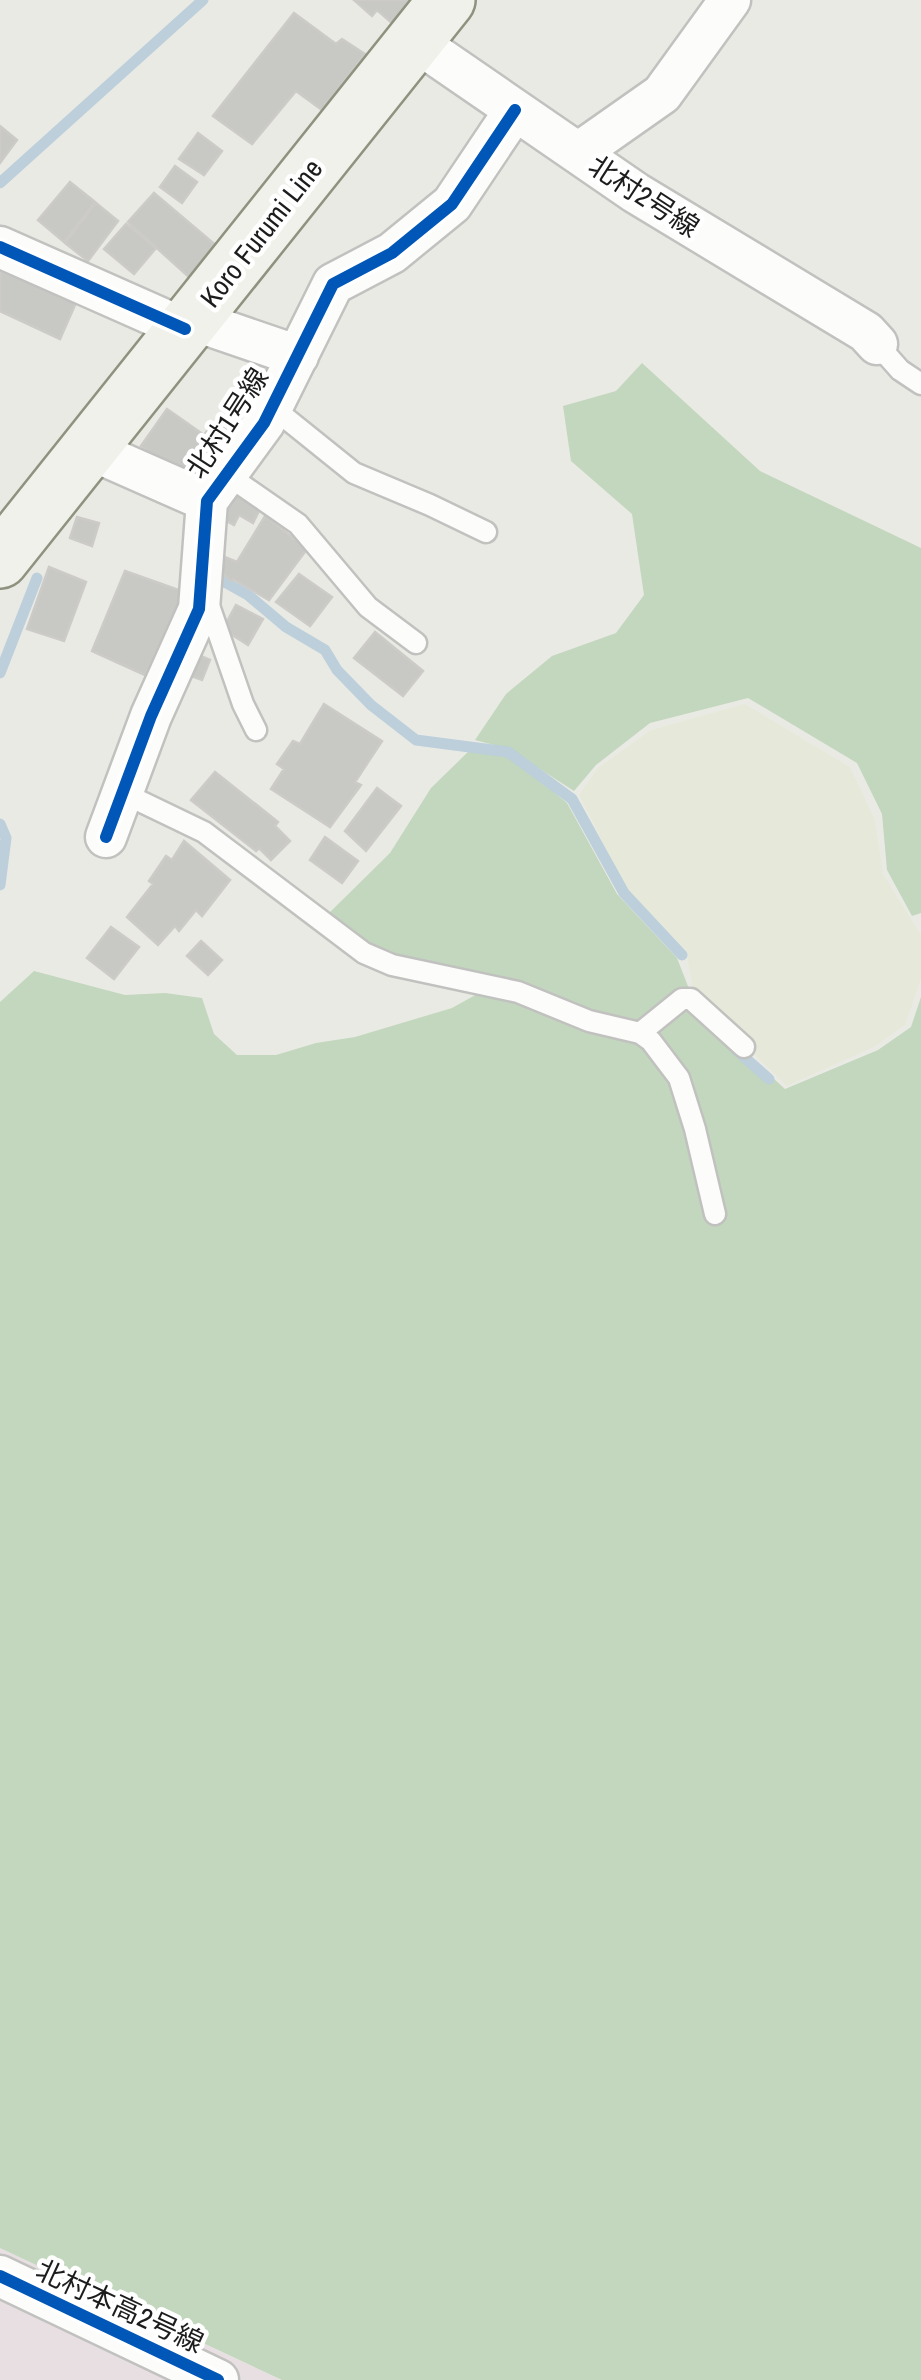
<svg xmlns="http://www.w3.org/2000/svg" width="921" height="2380" font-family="'Archivo Narrow','Noto Sans JP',sans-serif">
<rect width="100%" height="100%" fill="#eaeae5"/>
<!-- industrial -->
<path fill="#e7dfe2" d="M0 2248 281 2380H0Z"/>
<!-- farmland -->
<path fill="#e6e9d9" d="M745 704 850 767 875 820 883 874 921 935V979L905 1025 874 1047 787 1086 694 996 686 950 626 888 579 795 598 768 651 730Z"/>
<!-- forest -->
<path fill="#c2d7bd" d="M642 363 760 471 921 548V913L912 916 887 870 882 814 857 763 748 698 650 723 596 765 574 791 509 749 475 740 506 694 552 656 616 633 644 595 632 514 571 461 563 406 616 391Z
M470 750 510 756 567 803 617 894 677 958 691 994 645 1027 384 958 323 919 390 853 431 788Z
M34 971 125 995 165 993 202 998 214 1034 237 1055H276L316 1043 355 1037 452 1008 488 988 632 1036 663 1062 700 1130 649 1033 691 1003 785 1089 878 1050 911 1027 921 997V2380H282L0 2248V1002Z"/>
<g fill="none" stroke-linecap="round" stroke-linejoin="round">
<!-- stream -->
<path stroke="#bccfda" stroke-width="11" d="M0 183 203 0
M212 575 248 595 286 627 325 650 337 670 371 705 416 740 508 752 572 799 624 893 682 955
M0 673 37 578
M0 824 6 838 0 885
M735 1049 769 1079"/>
</g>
<!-- building -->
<path fill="#c8c8c5" stroke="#cdcbc7" stroke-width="2.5" d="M354 0H423L400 30 377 10 372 16Z
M294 13 336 44 342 39 365 54 322 110 296 91 252 144 213 116Z
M0 126 17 140 0 163Z
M198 133 222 151 204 175 179 159Z
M175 166 197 182 182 203 160 187Z
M70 182 95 202 64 242 38 220Z
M154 193 218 247 190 278 128 222Z
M96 203 118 221 88 261 65 243Z
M126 224 156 248 134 274 104 249Z
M0 262 78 298 60 339 0 311Z
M167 409 204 435 210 427 220 434 229 421 245 433 205 491 141 446Z
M232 490 260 509 253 523 239 515 234 525 216 515Z
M265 516 307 549 269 600 233 579 232 581 218 570 225 557 237 562Z
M77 517 99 523 92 546 70 538Z
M49 567 86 582 64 641 27 629Z
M125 571 190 594 173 643 162 640 145 675 92 651Z
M299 574 332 597 310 626 276 602Z
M236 605 263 619 248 645 223 629Z
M375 632 423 671 403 696 354 658Z
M189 651 210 660 202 680 180 672Z
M324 704 382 741 355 782 361 785 330 827 271 789 284 769 277 764 293 741 300 744Z
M215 772 278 822 275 826 290 841 271 860 259 848 256 851 191 800Z
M377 788 401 806 366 851 345 831Z
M325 837 358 861 342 883 310 860Z
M184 841 230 880 202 916 196 910 179 931 175 926 158 945 127 917 153 884 149 881 166 856 172 860Z
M111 927 139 947 114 979 87 958Z
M201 941 222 960 208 975 187 956Z"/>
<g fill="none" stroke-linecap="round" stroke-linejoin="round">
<!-- lane casing -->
<g stroke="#c1c1bf" stroke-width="25">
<path id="lane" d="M877 344 900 370 921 384
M272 407 354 473 430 505 486 532
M226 474 298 524 368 607 416 643
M206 597 243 704 256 730
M123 793 204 832 364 953 392 965 518 992 589 1021 640 1033 651 1041 679 1078 695 1129 715 1214
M640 1033 682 999H691L744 1047"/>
</g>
<!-- street casing -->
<g stroke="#c1c1bf" stroke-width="45">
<path id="street" d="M415 41 636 193 866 332 877 344
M578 153 662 94 730 0
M0 247 185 329
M193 320 298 356
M89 449 207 501
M106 837 151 716 199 609 207 501 264 423 333 284 392 253 452 204 515 110
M0 2276 218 2380"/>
</g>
<!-- secondary casing -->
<g stroke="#8e927f" stroke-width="60">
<path id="secondary" d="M0 560 447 0"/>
</g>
<!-- lane -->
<use href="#lane" stroke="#fcfcfb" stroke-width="20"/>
<!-- street -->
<use href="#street" stroke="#fcfcfb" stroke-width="40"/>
<!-- secondary -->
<use href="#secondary" stroke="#f0f1ea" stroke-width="55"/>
<!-- cycleway casing -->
<g stroke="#fff" stroke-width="19">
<path id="cycleway" d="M0 247 185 329
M106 837 151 716 199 609 207 501 264 423 333 284 392 253 452 204 515 110
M0 2276 218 2380"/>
</g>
<!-- cycleway -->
<use href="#cycleway" stroke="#0057b8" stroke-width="12"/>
</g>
<g text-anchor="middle" stroke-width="9" stroke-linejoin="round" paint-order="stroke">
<!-- street labels -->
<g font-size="28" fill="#1c1c1c" stroke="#fff">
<text transform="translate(644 196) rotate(33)" y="10">北村2号線</text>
<text transform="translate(261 233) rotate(-52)" y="10">Koro Furumi Line</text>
<text transform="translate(227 423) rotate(-57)" y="10">北村1号線</text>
<text transform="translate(120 2306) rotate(25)" y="10">北村本高2号線</text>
</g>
</g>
</svg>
